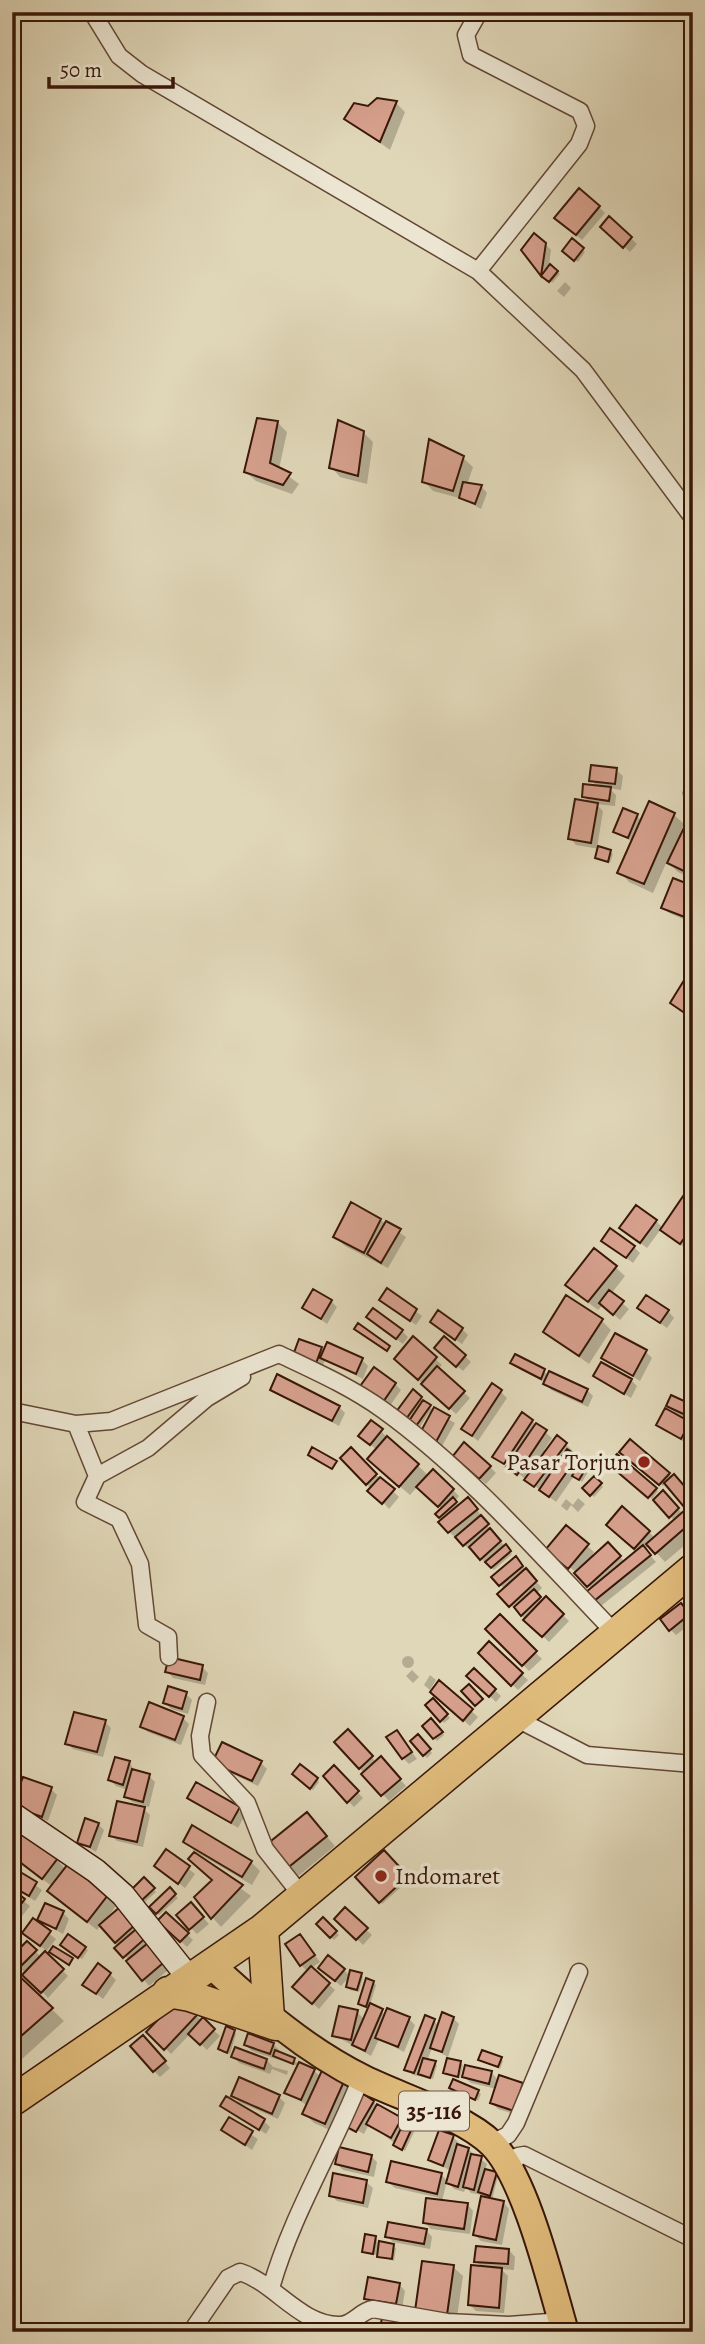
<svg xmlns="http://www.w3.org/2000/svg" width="705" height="2344" font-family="Alegreya,serif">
<rect width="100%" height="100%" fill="#e0d7b8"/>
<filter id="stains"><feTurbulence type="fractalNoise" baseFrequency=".00286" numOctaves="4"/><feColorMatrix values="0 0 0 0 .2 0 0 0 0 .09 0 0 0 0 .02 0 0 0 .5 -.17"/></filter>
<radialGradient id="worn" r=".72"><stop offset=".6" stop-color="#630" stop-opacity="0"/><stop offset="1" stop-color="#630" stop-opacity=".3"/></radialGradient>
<!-- shadow -->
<path fill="#0003" d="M396 103 405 112 390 150 346 118Z
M599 207 605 213 582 240 563 224Z
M610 218 637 244 630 252 602 226Z
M572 241 585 252 578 262 564 251Z
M545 244 551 250 549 265 560 274 552 283 523 250Z
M565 282 571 288 564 297 557 291Z
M277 422 287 432 279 469 299 484 292 494 256 481 246 472Z
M363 432 373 442 367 484 340 477 331 467Z
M463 458 473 467 467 485 481 486 487 493 481 509 463 499 433 491 424 481Z
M616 770 623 776 621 790 609 788 616 795 615 806 596 804 603 811 597 848 610 852 613 854 610 863 597 857 599 849 576 845 570 838 590 804 584 797 598 787 591 780Z
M693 813V879L678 872 667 861 653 893 629 882 620 872 633 842 615 832 637 816 642 821 674 815 684 824 680 833 682 835Z
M693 888V923L669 913 663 907Z
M691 1189 693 1248 690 1252 661 1229 647 1248 628 1234 656 1221 663 1228Z
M380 1220 406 1237 388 1268 345 1246 335 1236Z
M610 1246 634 1247 640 1253 633 1263Z
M615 1267 625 1276 611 1294 629 1309 620 1320 603 1305 598 1310 577 1294Z
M387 1291 422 1316 416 1325 381 1300Z
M331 1301 337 1307 327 1324 304 1307Z
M639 1308 668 1311 674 1318 667 1328Z
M602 1321 611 1330 589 1364 545 1332Z
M374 1323 402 1331 408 1337 403 1344Z
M438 1328 462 1329 468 1335 462 1344Z
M413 1339 442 1365 438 1369 470 1398 456 1414 402 1365Z
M328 1344 362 1360 368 1366 363 1379 325 1360 321 1371 300 1364 321 1349 324 1352Z
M646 1352 652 1358 640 1381 603 1358Z
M442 1354 465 1356 471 1362 463 1371Z
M516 1356 549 1375 587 1390 593 1396 588 1407 551 1390 546 1383 519 1369 512 1362Z
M595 1376 631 1380 637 1386 631 1398Z
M395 1384 401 1390 387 1410 360 1389Z
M272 1389 339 1407 345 1413 339 1426Z
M413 1392 434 1411 455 1423 442 1446 428 1438 432 1414 429 1413 420 1427 404 1417Z
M501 1392 507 1398 478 1441 463 1429Z
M672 1398 693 1407V1421L676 1414 668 1406Z
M532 1421 552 1438 544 1450 565 1444 572 1450 570 1452 591 1467 582 1482 574 1476 556 1502 495 1456Z
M371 1422 429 1476 453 1490 459 1496 455 1501 460 1506 474 1505 492 1532 512 1554 494 1570 449 1532 437 1514 442 1509 418 1486 410 1495 378 1468 377 1450 367 1442Z
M689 1423 693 1434 687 1444 658 1425Z
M351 1450 399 1497 389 1509 343 1458Z
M622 1452 674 1477 693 1498V1538L665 1562 649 1545 645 1550 656 1562 601 1606 595 1600 592 1589 576 1572 553 1555 566 1527 594 1552 588 1562 608 1544 625 1562 638 1552 614 1531 649 1532 655 1538 675 1521 655 1500 663 1493 683 1514 688 1509 666 1482 663 1486Z
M617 1456 658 1491 652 1499 611 1464Z
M461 1462 490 1467 496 1473 486 1484Z
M594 1478 603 1487 594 1497 585 1488Z
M578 1498 585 1504 578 1512 571 1505 567 1511 561 1506 566 1499 573 1505Z
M522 1565 542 1588 536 1594 543 1602 546 1599 569 1621 549 1642 500 1595 505 1590 494 1577Z
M687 1611 693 1622 676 1635 670 1629Z
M500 1617 542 1659 529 1671 488 1629Z
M489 1643 528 1680 518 1690 480 1653Z
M402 1662a6 6 0 1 1 12 0a6 6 0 1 1-12 0Z
M202 1667 208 1673 205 1685 173 1678 167 1671Z
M412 1670 419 1677 413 1683 406 1676Z
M474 1670 501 1696 496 1702 469 1676Z
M430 1675 436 1680 430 1690 424 1685Z
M440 1683 478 1717 470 1726 438 1698Z
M186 1694 192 1700 188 1714 171 1709 165 1703Z
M433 1700 450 1718 444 1723 427 1705Z
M150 1705 183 1718 189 1724 181 1745 148 1732 142 1726Z
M431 1720 444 1735 437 1741 424 1726Z
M105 1722 111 1728 103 1757 73 1749 67 1743Z
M348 1731 377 1763 387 1765 406 1786 389 1801 336 1742Z
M397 1732 417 1759 409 1764 403 1758Z
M418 1737 432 1753 427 1758 412 1742Z
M116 1759 130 1763 135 1772 149 1776 155 1782 149 1807 132 1802 126 1796 128 1790 116 1786 110 1780Z
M261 1763 267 1769 258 1786 220 1768Z
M334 1768 363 1798 354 1807 325 1776Z
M12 1774 21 1781 12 1798Z
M296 1777 317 1779 319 1782 313 1790Z
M197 1784 245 1815 238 1828 189 1798Z
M51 1789 57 1795 48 1821 21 1812Z
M144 1809 150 1815 143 1847 117 1841 111 1835Z
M307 1814 335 1846 296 1878 286 1868Z
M98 1824 104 1830 96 1852 79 1842Z
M185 1841 251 1862 260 1871 252 1885 194 1851Z
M166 1851 195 1874 185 1888 156 1866Z
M384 1852 409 1880 382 1904 357 1877Z
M195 1855 251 1896 221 1927 212 1917 213 1880Z
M12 1856 57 1860 66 1870 69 1867 116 1906 107 1918 141 1928 174 1965 149 1986 101 1925 97 1930 59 1900 50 1891 53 1887Z
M12 1869 42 1890 35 1901 12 1886Z
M144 1880 156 1892 145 1902 133 1890Z
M170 1890 178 1898 159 1915 151 1907Z
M12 1892 30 1906 12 1929Z
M345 1910 372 1935 363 1945 337 1919Z
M197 1911 209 1924 197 1934 191 1928Z
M63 1913 69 1919 63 1934 39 1920Z
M166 1914 193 1940 187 1947 160 1921Z
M323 1919 339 1935 334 1940 318 1924Z
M33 1921 56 1939 45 1953 68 1976 48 1998 12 1959 27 1943 41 1957 47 1951 31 1939Z
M300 1936 320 1962 311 1968 335 1990 319 2009 301 1993 308 1972 301 1965Z
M12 1939 19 1946 12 1954Z
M65 1947 85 1948 88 1950 82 1959Z
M344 1970 350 1976 341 1986 326 1974Z
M14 1973 64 2021 12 2068V1974Z
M110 1974 116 1980 103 1999 85 1985Z
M361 1974 363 1977 359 1992 350 1990 348 1987Z
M373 1982 376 1985 370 2005 386 2015 409 2019 415 2025 404 2052 379 2039 371 2056 334 2035 357 2012 365 2020 369 2008 360 2004Z
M179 2001 220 2036 207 2050 190 2034 171 2054 149 2032Z
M453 2018 459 2024 448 2057 432 2048 427 2061 437 2065 433 2079 413 2075 406 2069 434 2021 439 2026Z
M234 2031 236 2034 230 2054 222 2052 220 2049Z
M149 2044 170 2068 160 2077 154 2071Z
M273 2044 279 2050 278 2053 314 2071 321 2077 325 2069 355 2088 334 2132 314 2123 304 2113 308 2106 287 2092 298 2066 252 2051 246 2045Z
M233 2056 267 2060 273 2067 288 2071 287 2075 272 2069 270 2074 239 2063Z
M501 2059 503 2061 500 2069 480 2060Z
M460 2063 463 2065 460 2078 445 2073Z
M491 2072 499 2081 522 2085 528 2091 520 2116 498 2109 492 2103 497 2089 471 2083 464 2077Z
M240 2079 279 2097 285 2103 278 2119 239 2102 233 2095Z
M451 2088 478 2092 481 2094 478 2101Z
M373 2102 415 2130 405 2151 369 2124 364 2134 346 2124Z
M222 2106 264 2121 270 2127 266 2134Z
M229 2120 258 2139 252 2150 223 2130Z
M453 2137 459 2143 458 2146 469 2150 487 2164 485 2171 498 2176 492 2200 503 2202 509 2209 502 2245 481 2241 475 2235 492 2197 471 2193 466 2187 464 2192 454 2189 447 2181 442 2201 467 2204 473 2211 470 2234 431 2229 425 2223 440 2198 395 2188 388 2182 441 2174 448 2182 451 2171 430 2160Z
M371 2156 377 2162 374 2177 343 2170 337 2164Z
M366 2182 373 2188 368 2208 337 2201 331 2195Z
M426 2230 432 2237 430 2249 393 2242 387 2236Z
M376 2238 378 2243 396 2248 394 2261 364 2251Z
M509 2250 515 2257 514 2270 501 2269 508 2276 504 2313 476 2311 470 2305 483 2268 476 2261Z
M453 2267 463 2276 456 2324 427 2320Z
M399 2284 405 2291 402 2309 372 2304 366 2298Z
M410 2321 416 2327V2332H382Z
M423 2324 445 2327 450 2332H422Z"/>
<!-- building -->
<path fill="#d6a08d" stroke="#391708" stroke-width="2" d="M377 98 397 101 380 142 344 119 354 103 368 106Z
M579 188 600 206 576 235 554 218Z
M609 216 632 237 623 248 600 227Z
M534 233 546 243 541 276 521 250Z
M572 238 584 248 574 261 562 251Z
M550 264 558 271 549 282 541 276Z
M257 418 278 421 270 463 291 473 283 485 244 472Z
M338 420 364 431 358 476 329 468Z
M429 439 464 456 453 491 422 482Z
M463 482 482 485 475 504 459 498Z
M591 765 617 768 615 784 589 781Z
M583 784 611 787 609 801 582 797Z
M575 799 598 803 591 843 568 839Z
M649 801 675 813 644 884 617 873Z
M623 808 638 814 628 838 613 832Z
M693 809V863L688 873 667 863Z
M598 846 611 850 608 862 595 858Z
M673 878 693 886 690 919 661 908Z
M686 977 693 981 692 1018 670 1003Z
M690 1186 693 1226 680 1244 660 1230Z
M351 1202 381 1219 364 1253 333 1237Z
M636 1205 657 1220 640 1243 619 1228Z
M386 1221 401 1229 381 1263 367 1254Z
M610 1228 635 1246 626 1258 601 1241Z
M594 1248 617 1266 588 1302 565 1285Z
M387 1288 417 1309 410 1321 379 1300Z
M313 1289 332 1300 321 1319 302 1308Z
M609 1290 624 1301 613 1315 599 1303Z
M566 1295 603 1319 579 1356 543 1332Z
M646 1295 669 1310 660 1323 637 1308Z
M373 1308 403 1330 396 1339 366 1317Z
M438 1310 463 1328 455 1340 430 1322Z
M358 1323 390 1346 387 1351 354 1329Z
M615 1333 647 1350 633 1376 601 1358Z
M413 1336 437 1357 418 1380 394 1359Z
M444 1336 466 1355 456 1367 434 1348Z
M299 1339 322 1347 315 1366 292 1358Z
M327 1342 363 1358 356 1374 320 1358Z
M515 1354 545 1369 541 1379 510 1363Z
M601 1362 632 1379 624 1394 593 1376Z
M437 1366 465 1391 449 1409 421 1384Z
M374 1367 396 1383 381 1405 358 1389Z
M549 1371 588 1389 582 1402 543 1384Z
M277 1374 340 1406 332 1421 270 1390Z
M492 1383 502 1390 472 1436 461 1429Z
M413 1389 422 1397 406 1419 396 1412Z
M671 1395 693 1405 690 1417 666 1406Z
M423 1400 431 1405 416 1426 409 1421Z
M434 1407 450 1416 436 1442 420 1433Z
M665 1408 690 1422 681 1439 656 1425Z
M522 1412 533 1420 504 1464 492 1457Z
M371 1420 383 1429 370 1445 358 1436Z
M536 1423 547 1430 517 1475 506 1467Z
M557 1435 567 1443 534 1487 524 1480Z
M387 1436 419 1464 399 1487 367 1459Z
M630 1439 670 1473 659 1485 619 1452Z
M464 1442 491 1466 479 1479 453 1456Z
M312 1447 337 1461 332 1469 308 1455Z
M351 1447 377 1474 366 1485 340 1458Z
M567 1449 578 1456 549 1497 539 1490Z
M617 1454 657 1488 648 1498 608 1464Z
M582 1459 589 1463 579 1480 572 1476Z
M433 1469 454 1489 438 1507 416 1487Z
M674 1474 693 1496 684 1507 664 1483Z
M594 1476 602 1483 590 1496 582 1488Z
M380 1477 395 1489 382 1504 367 1491Z
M663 1490 679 1508 669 1518 653 1500Z
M453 1497 457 1502 439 1518 435 1514Z
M468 1497 478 1509 448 1533 438 1522Z
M693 1503V1521L655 1554 646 1544Z
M622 1506 650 1531 634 1549 606 1525Z
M481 1515 489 1524 463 1546 455 1537Z
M566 1525 589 1544 568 1569 545 1550Z
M490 1528 501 1541 480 1560 469 1547Z
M608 1542 621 1556 587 1587 574 1573Z
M506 1544 511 1551 491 1568 485 1562Z
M643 1545 651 1555 594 1601 586 1592Z
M516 1556 523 1566 499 1586 491 1577Z
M526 1568 537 1581 509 1607 497 1594Z
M534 1589 541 1597 521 1616 514 1607Z
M546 1596 564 1614 542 1637 523 1620Z
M681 1603 690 1614 669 1631 660 1619Z
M500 1614 537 1651 522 1666 485 1629Z
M489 1641 523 1673 511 1686 478 1653Z
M169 1657 203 1665 200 1680 165 1672Z
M474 1668 496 1689 489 1697 466 1676Z
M439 1680 473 1709 463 1721 430 1692Z
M469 1684 483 1699 475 1706 461 1691Z
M168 1686 187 1692 182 1709 163 1703Z
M433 1698 448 1714 440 1722 425 1705Z
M149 1702 184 1716 175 1740 140 1727Z
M74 1712 106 1720 97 1752 65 1744Z
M431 1718 443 1732 433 1739 422 1726Z
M348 1729 373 1756 359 1769 334 1742Z
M397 1730 412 1752 402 1759 386 1737Z
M418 1734 431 1749 423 1756 410 1741Z
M222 1742 262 1761 252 1781 212 1763Z
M381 1756 401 1779 381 1796 361 1774Z
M115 1757 130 1761 123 1785 108 1780Z
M300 1764 318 1778 310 1789 292 1774Z
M334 1765 359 1791 347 1803 323 1776Z
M132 1769 150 1774 143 1802 124 1797Z
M23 1777 52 1787 42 1817 12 1806Z
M196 1782 240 1807 231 1823 187 1798Z
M117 1801 145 1807 137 1842 109 1836Z
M307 1812 327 1836 285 1870 266 1845Z
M85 1818 99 1823 90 1847 77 1843Z
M192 1825 252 1861 242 1877 183 1842Z
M18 1828 58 1858 42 1879 12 1856V1835Z
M166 1849 190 1866 178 1884 154 1866Z
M384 1850 408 1876 379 1903 355 1877Z
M194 1852 243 1885 211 1919 194 1897 212 1880 188 1859Z
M68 1864 108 1895 87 1922 47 1891Z
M12 1867 37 1882 29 1896 12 1886Z
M144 1877 155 1888 141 1901 131 1890Z
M170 1887 176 1894 156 1914 149 1907Z
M12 1889 25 1899 12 1916Z
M191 1902 204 1917 189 1930 176 1915Z
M45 1903 64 1911 56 1929 37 1920Z
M120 1907 136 1924 115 1943 99 1925Z
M345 1907 368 1928 356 1940 334 1919Z
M166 1912 189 1933 180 1942 157 1921Z
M323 1917 337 1931 330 1938 316 1924Z
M33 1918 51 1931 40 1946 22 1933Z
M141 1925 149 1935 123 1958 114 1948Z
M68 1934 86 1947 78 1958 60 1945Z
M300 1934 315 1955 300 1966 285 1944Z
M153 1939 169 1958 142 1981 126 1961Z
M27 1941 37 1950 19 1968 12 1961V1956Z
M53 1946 73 1958 69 1965 49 1952Z
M45 1951 64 1969 41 1993 22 1975Z
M328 1955 345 1969 335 1981 318 1968Z
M98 1963 111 1973 96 1994 82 1985Z
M311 1966 330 1983 312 2004 292 1987Z
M350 1970 362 1973 357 1990 346 1987Z
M14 1971 53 2008 12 2044V1972Z
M366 1978 374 1981 366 2007 358 2004Z
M179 1998 197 2015 164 2050 146 2032Z
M370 2003 383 2009 365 2051 352 2045Z
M339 2006 358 2010 351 2040 332 2036Z
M387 2008 410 2017 398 2047 375 2038Z
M442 2012 454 2017 442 2052 430 2048Z
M425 2015 435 2019 414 2073 404 2070Z
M203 2017 215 2029 200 2045 188 2034Z
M226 2026 235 2030 227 2053 218 2049Z
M248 2033 274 2043 270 2054 244 2045Z
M143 2035 166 2061 153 2072 130 2046Z
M235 2047 267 2059 264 2069 231 2057Z
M275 2050 295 2058 293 2064 273 2056Z
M482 2050 502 2057 498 2067 478 2060Z
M423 2058 436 2061 430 2078 418 2074Z
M447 2058 461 2061 458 2077 443 2073Z
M299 2062 315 2069 301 2100 284 2093Z
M465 2065 492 2071 489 2084 462 2077Z
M324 2066 346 2077 325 2124 302 2114Z
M499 2075 523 2083 514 2111 490 2103Z
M239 2077 280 2095 272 2114 231 2096Z
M453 2079 479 2090 475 2100 449 2088Z
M362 2093 374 2101 356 2132 343 2125Z
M226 2096 265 2119 259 2130 220 2106Z
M377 2104 402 2118 391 2138 366 2124Z
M229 2117 253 2131 245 2145 221 2130Z
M404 2122 413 2126 402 2150 393 2145Z
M439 2130 454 2135 443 2166 428 2160Z
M457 2144 469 2148 458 2187 446 2183Z
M339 2147 372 2155 368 2172 335 2164Z
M471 2154 482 2156 474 2190 463 2187Z
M391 2161 442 2173 437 2194 386 2182Z
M485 2169 497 2172 490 2196 478 2192Z
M333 2173 367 2180 363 2203 329 2196Z
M481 2196 504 2201 496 2240 473 2235Z
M426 2198 468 2203 464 2229 423 2223Z
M388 2222 427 2229 424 2244 385 2237Z
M365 2234 376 2236 373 2254 362 2252Z
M379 2241 394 2244 392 2259 377 2257Z
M476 2246 509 2249 508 2264 474 2262Z
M422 2261 454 2265 447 2315 415 2311Z
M471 2265 502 2268 499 2308 468 2305Z
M368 2277 400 2283 396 2304 364 2299Z
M382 2316 411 2319 409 2332H380Z"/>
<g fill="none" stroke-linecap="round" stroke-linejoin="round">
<!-- street casing -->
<g stroke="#634734" stroke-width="19">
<path id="street" d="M92 12 119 56 142 74 478 271 583 370 693 518
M478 271 579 144 586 126 580 111 471 55 466 35 479 12
M692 793 693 792
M12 1411 76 1424 111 1421 279 1354C315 1371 351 1387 383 1410 469 1472 541 1556 614 1632
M76 1424 97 1476 148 1448 207 1398 242 1377
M97 1476 85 1502 119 1519 140 1564 147 1625 168 1637 169 1657
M207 1702 200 1736 202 1755 247 1803 265 1849 302 1896
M515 1718 587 1755 693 1764
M492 2143 508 2135 516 2123 579 1972
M510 2170 518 2156 524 2155 693 2239
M271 2288C292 2214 333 2149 361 2078
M191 2332 228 2278 240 2272C275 2283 301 2326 340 2325 353 2325 360 2311 373 2309L447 2322 509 2325 562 2321"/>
</g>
<!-- secondary casing -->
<g stroke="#391708" stroke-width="26">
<path id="secondary" d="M12 1814 96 1871 123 1895 189 1978"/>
</g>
<!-- primary casing -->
<g stroke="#391708" stroke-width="30">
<path id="primary" d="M210 1964C259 2009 304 2049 364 2079 400 2097 464 2116 492 2144 526 2178 551 2284 565 2332"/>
</g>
<!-- highway casing -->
<g stroke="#391708" stroke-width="33">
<path id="highway" d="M263 1929 269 2018
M168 1992 190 1996 276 2025
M12 2101 263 1929 693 1569"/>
</g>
<!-- street -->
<use href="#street" stroke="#ebe5d1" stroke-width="16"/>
<!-- secondary -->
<use href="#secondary" stroke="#ebe5d1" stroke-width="23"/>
<!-- primary -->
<use href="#primary" stroke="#e0bc7c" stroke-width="26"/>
<!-- highway -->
<use href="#highway" stroke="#e0bc7c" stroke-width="30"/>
</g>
<!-- markers -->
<g fill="#8f2418" stroke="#ebe5d1" stroke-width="2.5">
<circle cx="644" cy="1462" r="7"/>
<circle cx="381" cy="1876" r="7"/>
</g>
<g text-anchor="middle" stroke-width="7" stroke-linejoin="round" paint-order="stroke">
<!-- shield labels -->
<rect fill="#ebe5d1" stroke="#6e5544" stroke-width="2" x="399" y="2091.5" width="70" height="39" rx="5"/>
<g font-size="23" font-weight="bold" fill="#391708">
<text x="434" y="2119">35-116</text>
</g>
<!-- poi labels -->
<g font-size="24" fill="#391708" stroke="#ebe5d1" text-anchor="end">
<text x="630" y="1470">Pasar Torjun</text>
<text x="395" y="1884" text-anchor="start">Indomaret</text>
</g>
</g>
<!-- margin -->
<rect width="705" height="2344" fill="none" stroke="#e0d7b8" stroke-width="42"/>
<rect x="14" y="14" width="677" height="2316" fill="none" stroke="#391708" stroke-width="3.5"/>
<rect x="21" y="21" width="663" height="2302" fill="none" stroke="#391708" stroke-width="2"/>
<!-- scale -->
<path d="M49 77v10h124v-10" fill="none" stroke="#391708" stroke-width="3.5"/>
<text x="60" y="77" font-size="21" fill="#391708" stroke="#ebe5d1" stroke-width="5" paint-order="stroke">50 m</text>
<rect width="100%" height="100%" filter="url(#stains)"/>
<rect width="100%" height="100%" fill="url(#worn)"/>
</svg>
